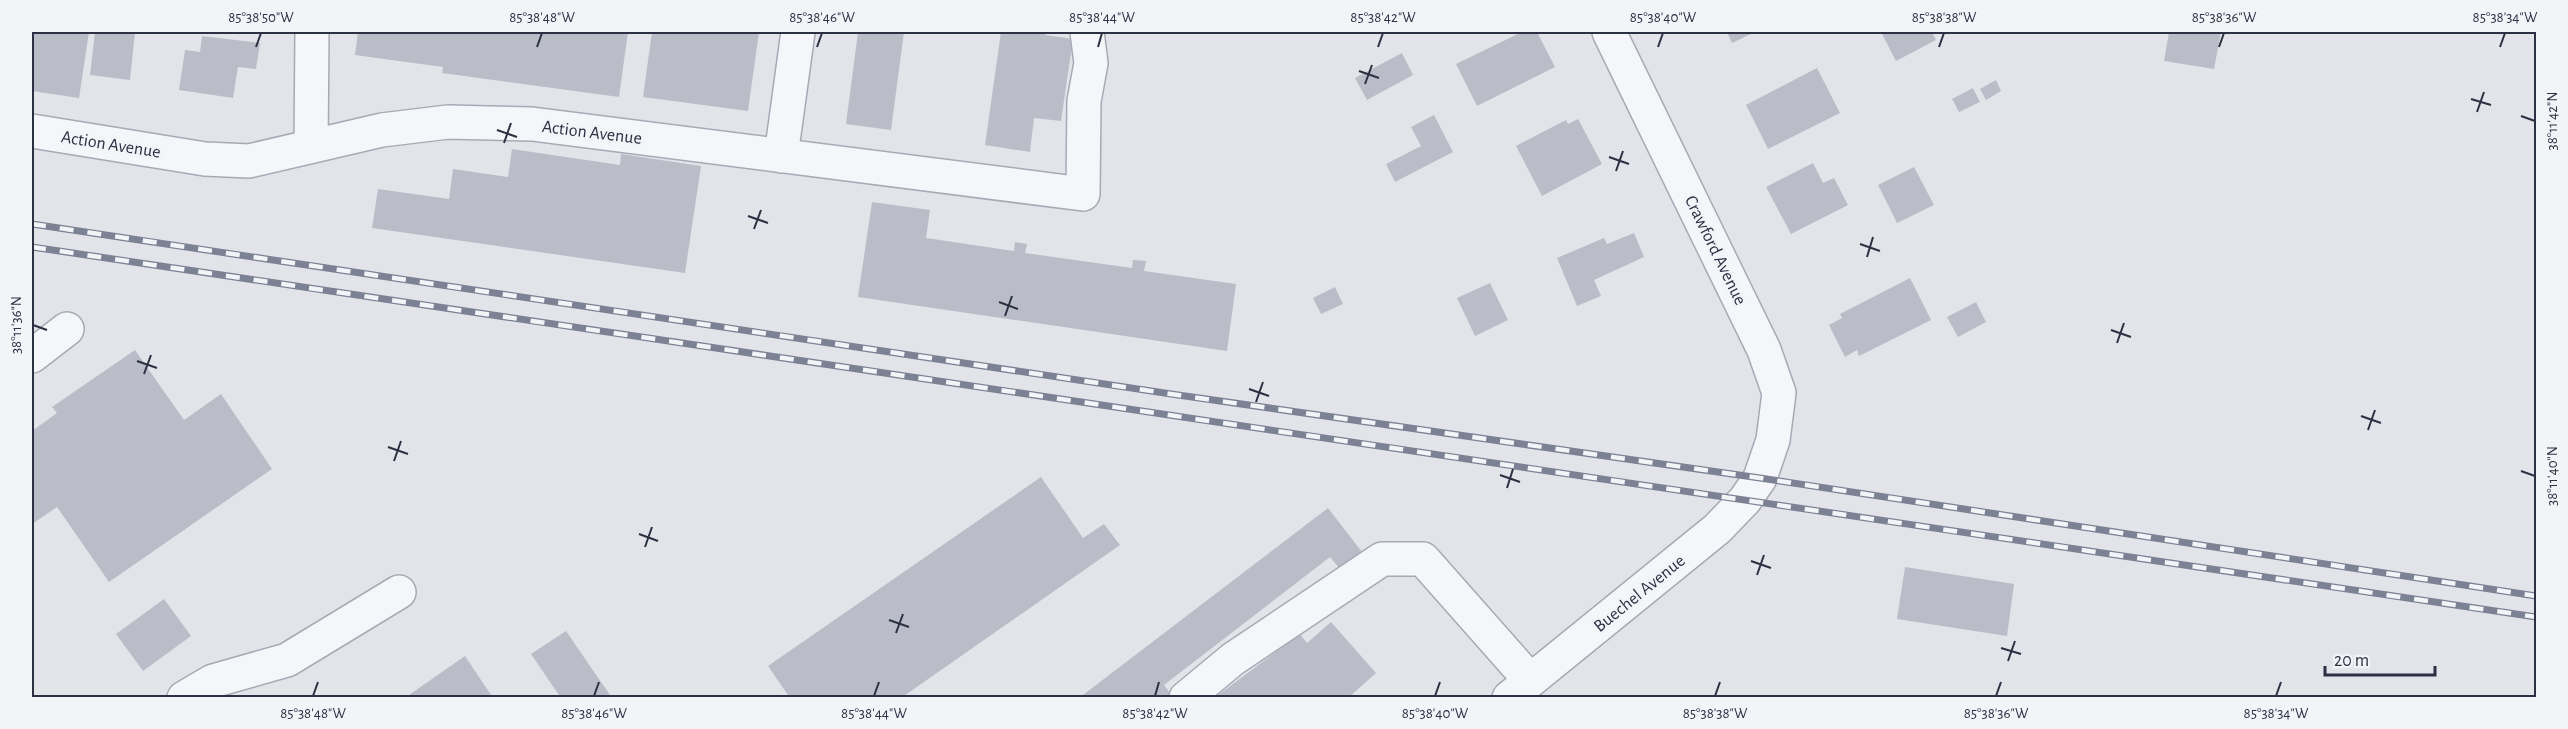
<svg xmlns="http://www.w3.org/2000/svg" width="2568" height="729" font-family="'Alegreya Sans',sans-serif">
<rect width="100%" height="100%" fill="#e2e4ea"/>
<!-- building -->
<path fill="#babdc7" d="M32 32H89L79 98 32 91Z
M95 32H135L130 80 90 75Z
M358 32H628L619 97 442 73 443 67 355 55Z
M652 32H759L748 111 643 97Z
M858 32H904L891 130 846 124Z
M1001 32H1046L1045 35 1073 39 1061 121 1034 118 1030 152 985 145Z
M1522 32H1537L1555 67 1477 106 1456 64Z
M1727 32H1755L1732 43Z
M1881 32H1932L1936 40 1896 61Z
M2169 32H2221L2214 69 2164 61Z
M202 36 260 43 256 69 238 67 233 98 179 90 185 50 200 52Z
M1402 53 1413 75 1367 100 1355 78Z
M1817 68 1840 113 1768 149 1746 105Z
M1996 80 2001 91 1986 100 1980 89Z
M1973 88 1980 102 1959 112 1952 99Z
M1434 115 1453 152 1395 182 1386 164 1421 146 1411 127Z
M1578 119 1602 164 1542 196 1516 146 1566 120 1568 124Z
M512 149 620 165 621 154 701 166 685 273 372 228 378 189 449 199 453 169 508 177Z
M1813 163 1823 183 1834 178 1848 205 1791 234 1766 187Z
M1914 167 1934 205 1897 223 1878 185Z
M872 202 930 210 926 238 1014 251 1015 242 1027 244 1025 253 1132 268 1133 260 1146 261 1144 271 1236 284 1227 351 858 297Z
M1634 233 1644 257 1594 280 1601 296 1577 306 1557 258 1604 238 1607 244Z
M1910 278 1931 320 1859 356 1857 350 1845 357 1829 325 1842 318 1840 314Z
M1490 283 1508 320 1475 336 1457 298Z
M1335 287 1343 304 1321 314 1313 298Z
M1976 302 1986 322 1958 337 1947 317Z
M135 350 184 420 221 394 272 469 109 582 57 507 32 524V431L57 413 52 407Z
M1041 477 1083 538 1104 524 1120 545 901 698H790L768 666Z
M1328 508 1362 552 1340 569 1330 557 1164 685 1170 693 1165 698H1079Z
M1905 567 2014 584 2007 636 1897 619Z
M164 599 191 636 143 671 116 634Z
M1331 622 1376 673 1348 698H1214L1300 634 1307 643Z
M566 631 612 698H561L531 654Z
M465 656 493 698H411L409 695Z"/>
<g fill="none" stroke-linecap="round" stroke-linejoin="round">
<!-- minor casing -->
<g stroke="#a7aab4" stroke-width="36">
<path id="minor" d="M32 131 205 159 249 161 382 130 448 122 532 124 1083 194 1084 101 1091 63 1087 32
M311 146 312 32
M781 156 798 32
M32 356 67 329
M184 698 213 681 287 660 399 592
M1186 698 1233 659 1382 559H1423L1530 680
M1509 698 1717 529 1745 500 1760 478 1773 440 1779 393 1764 350 1609 32"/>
</g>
<!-- minor -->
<use href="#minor" stroke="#f5f6f9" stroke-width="33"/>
<!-- rail casing -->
<g stroke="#7c8294" stroke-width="7">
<path id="rail" d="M32 224 1178 395 1760 478 2536 596
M32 247 2536 617"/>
</g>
<!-- rail -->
<use href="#rail" stroke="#f2f4f8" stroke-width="4.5" stroke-dasharray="14" stroke-linecap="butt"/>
</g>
<!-- ticks -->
<path fill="none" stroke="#2b3042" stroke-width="2" d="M256 47 261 33M537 47 542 33M817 47 822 33M1098 47 1102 33M1378 47 1383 33M1658 47 1663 33M1939 47 1944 33M2219 47 2224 33M2500 47 2505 33M1359 71 1379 78M1365 84 1372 65M2471 99 2491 105M2477 112 2484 92M2521 116 2535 121M497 130 517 137M504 143 511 123M1609 157 1629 164M1616 171 1623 151M748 216 768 223M754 229 761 210M1860 244 1880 251M1867 257 1873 237M999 302 1018 309M1005 316 1012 296M33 325 47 330M2111 330 2131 337M2117 343 2124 323M137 361 157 368M144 374 151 355M1249 389 1269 396M1256 402 1263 382M2361 416 2381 423M2368 430 2375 410M388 447 408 454M394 461 401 441M2521 471 2535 476M1500 475 1520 482M1507 488 1513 469M639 534 658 541M645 547 652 527M1751 561 1771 568M1757 575 1764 555M889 620 909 627M896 633 903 614M2001 648 2021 654M2008 661 2015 641M313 696 318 682M594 696 599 682M874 696 879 682M1155 696 1159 682M1435 696 1440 682M1715 696 1720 682M1996 696 2001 682M2276 696 2281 682"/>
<g text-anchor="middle" stroke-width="6" stroke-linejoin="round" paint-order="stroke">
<!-- street labels -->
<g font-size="18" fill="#2b3042" stroke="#f2f4f8">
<text transform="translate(592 132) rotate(7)" y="6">Action Avenue</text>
<text transform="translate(111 144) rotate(9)" y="6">Action Avenue</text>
<text transform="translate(1716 250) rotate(64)" y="6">Crawford Avenue</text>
<text transform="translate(1639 593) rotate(-39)" y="6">Buechel Avenue</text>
</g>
</g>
<!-- border -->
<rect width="2568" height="729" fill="none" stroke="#f2f4f8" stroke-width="66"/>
<!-- scale -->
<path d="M2325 666v9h110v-9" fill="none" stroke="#2b3042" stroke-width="3"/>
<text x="2334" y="666" font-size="18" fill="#2b3042" stroke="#f2f4f8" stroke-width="4.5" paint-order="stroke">20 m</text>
<rect x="33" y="33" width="2502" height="663" fill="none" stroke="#2b3042" stroke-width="2"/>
<g font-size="15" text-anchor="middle" fill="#2b3042">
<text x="261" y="22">85°38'50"W</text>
<text x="542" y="22">85°38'48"W</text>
<text x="822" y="22">85°38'46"W</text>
<text x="1102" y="22">85°38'44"W</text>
<text x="1383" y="22">85°38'42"W</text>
<text x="1663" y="22">85°38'40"W</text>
<text x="1944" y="22">85°38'38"W</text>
<text x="2224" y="22">85°38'36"W</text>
<text x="2505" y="22">85°38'34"W</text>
<text transform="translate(2552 121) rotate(-90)" y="5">38°11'42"N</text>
<text transform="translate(16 325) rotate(-90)" y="5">38°11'36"N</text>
<text transform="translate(2552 476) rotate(-90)" y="5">38°11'40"N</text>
<text x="313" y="718">85°38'48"W</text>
<text x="594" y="718">85°38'46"W</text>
<text x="874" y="718">85°38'44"W</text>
<text x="1155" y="718">85°38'42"W</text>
<text x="1435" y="718">85°38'40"W</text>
<text x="1715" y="718">85°38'38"W</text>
<text x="1996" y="718">85°38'36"W</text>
<text x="2276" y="718">85°38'34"W</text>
</g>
</svg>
